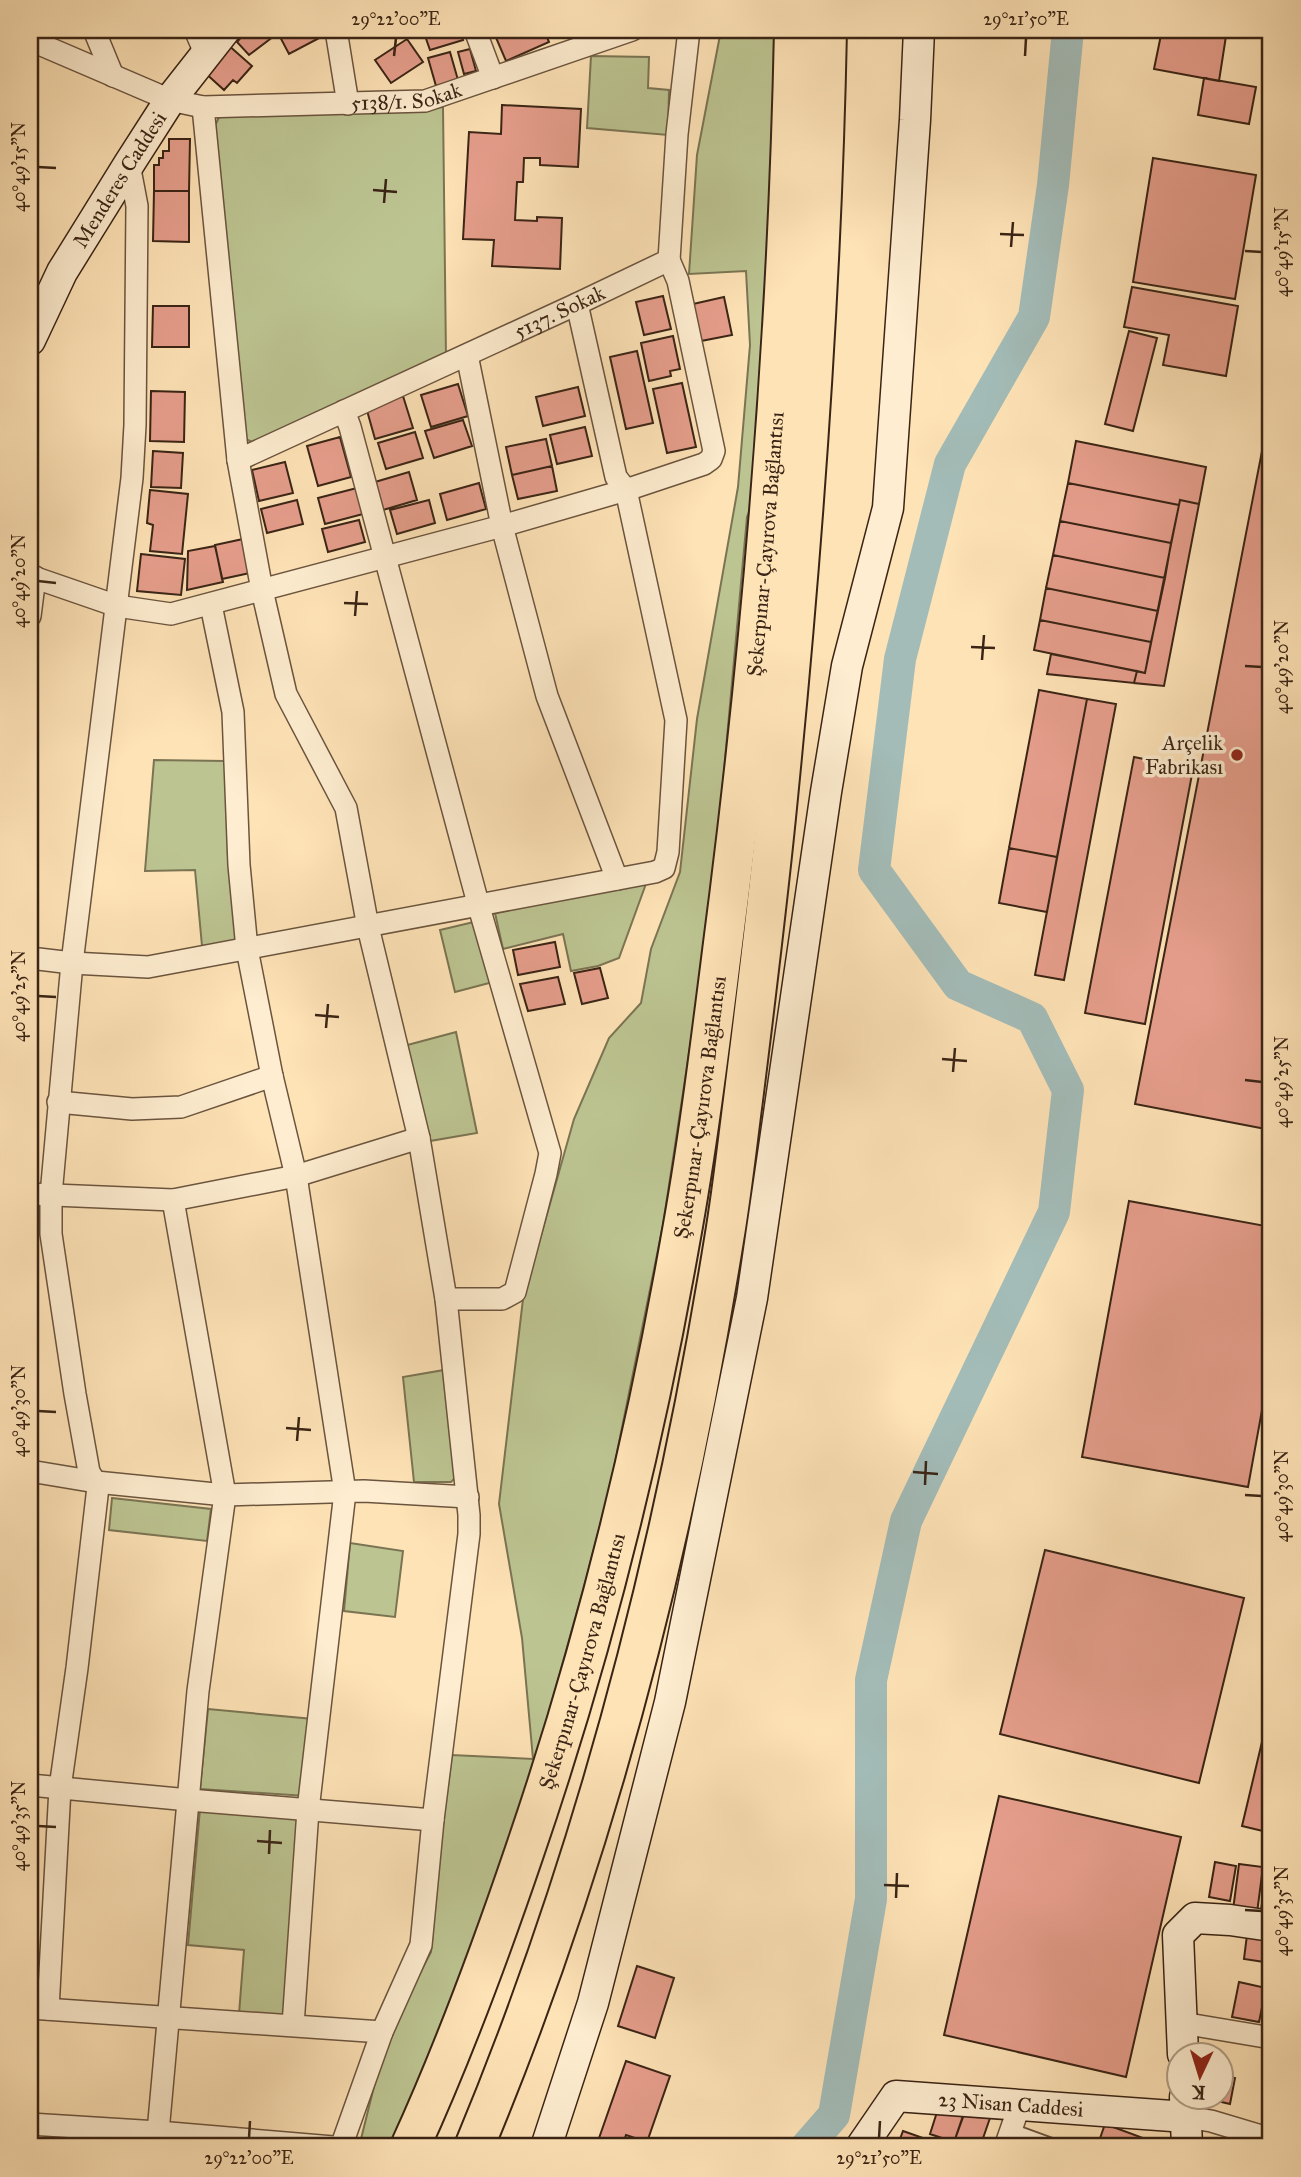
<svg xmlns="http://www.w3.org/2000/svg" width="1301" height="2177" font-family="'IM FELL Great Primer',serif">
<rect width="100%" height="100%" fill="#fee3b7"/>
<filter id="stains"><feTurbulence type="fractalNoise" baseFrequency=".00286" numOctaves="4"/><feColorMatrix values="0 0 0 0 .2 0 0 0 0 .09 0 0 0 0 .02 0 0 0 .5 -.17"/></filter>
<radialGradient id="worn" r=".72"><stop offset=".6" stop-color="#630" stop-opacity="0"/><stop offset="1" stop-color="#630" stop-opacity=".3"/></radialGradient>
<!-- green -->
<path fill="#bcc491" stroke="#7b7453" stroke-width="2" d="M721 30H774L773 159 765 403 751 507 747 517 715 870 701 974 663 1225 610 1487 586 1579 528 1788 442 2028 392 2147H354L361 2139 386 2038 431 1952 443 1823 452 1755 533 1759 522 1638 499 1504 523 1299 574 1119 609 1038 641 1003 651 949 680 872 697 719 738 487 750 345 746 271 689 274 697 155Z
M591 56 649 57 648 88 669 90 668 135 587 128Z
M443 107 446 357 256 444 246 439 214 128 220 115Z
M154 760 225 761 228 856 236 942 202 946 195 870 145 871Z
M647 881 619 958 598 966 571 971 563 934 503 949 495 913Z
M478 921 493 982 455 992 440 930Z
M456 1032 477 1133 424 1142 400 1047Z
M444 1370 455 1478 451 1482H414L403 1377Z
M112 1498 211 1509 207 1541 109 1530Z
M350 1543 403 1551 395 1617 344 1611Z
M208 1709 313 1719 306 1796 200 1789Z
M200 1809 301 1817 285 2018 239 2014 244 1950 188 1945Z"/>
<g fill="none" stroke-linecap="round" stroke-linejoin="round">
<!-- river -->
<path stroke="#a3bcb8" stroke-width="32" d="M806 2147 834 2115 871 1899V1680L906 1521 1054 1212 1068 1090 1032 1018 958 985 874 870 900 659 950 464 1034 317 1053 185 1068 30"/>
</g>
<!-- building -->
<path fill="#e69e8c" stroke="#3a2415" stroke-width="2" d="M247 30H282L249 55 237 42Z
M288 30H320L323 36 289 54 279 35Z
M423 30H460L463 40 430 50Z
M500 30H544L549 42 506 61 494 33Z
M1162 30H1191L1226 36 1219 81 1154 69Z
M407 39 423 62 391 83 375 60Z
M227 44 252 66 237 83 233 80 224 90 203 71Z
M470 49 476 71 464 74 458 52Z
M450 52 458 80 436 86 428 58Z
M1204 78 1256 87 1249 124 1198 115Z
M502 105 581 109 578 167 540 165V158H524L523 182H517L515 220 537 221V217L562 218 560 269 492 266 494 240 463 239 469 132 501 134Z
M169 139H190L189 191H154V165H159V158H163V151H169Z
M1153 158 1256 175 1235 299 1133 282Z
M154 191H189V242L153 241Z
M1132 287 1238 306 1226 376 1163 365 1169 335 1124 327Z
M663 296 671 329 644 335 636 302Z
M724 297 732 335 701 341 693 304Z
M153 306H189V347H152Z
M1129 331 1157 338 1133 431 1105 424Z
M673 336 680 369 670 371 671 376 649 381 641 343Z
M637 351 653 423 626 429 610 357Z
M682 383 696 447 667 453 653 389Z
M458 384 468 416 431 427 421 395Z
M578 387 585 416 543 426 536 397Z
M151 391 185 392 184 442 150 441Z
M403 396 413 428 375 439 366 407Z
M1271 405V1130L1135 1104Z
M463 420 472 446 434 458 425 431Z
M585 427 592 456 557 464 550 435Z
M415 432 423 458 386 469 378 443Z
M340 437 351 477 318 486 307 446Z
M546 439 552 466 512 475 506 447Z
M1076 441 1206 467 1199 504 1180 500 1179 505 1068 483Z
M153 451 183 453 181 488 151 487Z
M285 462 293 493 259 501 252 470Z
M552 466 557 491 518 499 512 475Z
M409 472 417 500 383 510 375 482Z
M479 483 486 509 447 520 440 494Z
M1068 483 1179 505 1171 543 1060 521Z
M357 488 363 514 325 524 318 498Z
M150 490 188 494 182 554 150 551 153 525 147 523Z
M297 500 303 524 267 533 261 509Z
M429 500 435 523 397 534 390 510Z
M1180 500 1199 504 1164 686 1134 683 1137 671 1145 673Z
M359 520 365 542 328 552 322 529Z
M1060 521 1171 543 1165 578 1053 555Z
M243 539 250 573 222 579 215 545Z
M215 546 223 582 187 590 188 551Z
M141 554 185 559 181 595 137 591Z
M1053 555 1165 578 1158 611 1046 588Z
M1046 588 1158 611 1151 642 1040 620Z
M1040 620 1151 642 1145 673 1034 650Z
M1051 654 1137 671 1134 683 1047 674Z
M1039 690 1087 699 1057 857 1009 848Z
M1087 699 1116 704 1064 980 1035 975Z
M1134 757 1193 769 1145 1024 1085 1013Z
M1009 848 1057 857 1047 912 999 903Z
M555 942 560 967 518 975 513 950Z
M600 968 608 998 582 1004 574 973Z
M558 977 565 1004 528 1011 520 984Z
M1129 1201 1271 1227V1361L1248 1487 1082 1457Z
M1045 1550 1244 1598 1199 1783 1000 1734Z
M1271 1704V1833L1242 1826Z
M999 1796 1181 1837 1126 2077 944 2035Z
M1215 1862 1236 1866 1230 1901 1209 1897Z
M1239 1864 1263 1867 1257 1913 1233 1910Z
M1267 1869 1271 1870V1912L1261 1910Z
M1247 1935 1271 1939V1963L1244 1959Z
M637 1966 674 1978 655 2038 618 2026Z
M1239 1982 1266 1988 1259 2022 1232 2017Z
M626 2061 670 2076 647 2142 626 2135 622 2147H617L598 2141Z
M1220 2075 1235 2078 1230 2104 1200 2097 1220 2096Z
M944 2110 963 2117 954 2142 930 2134 937 2112Z
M965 2110 990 2118 980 2147H969L954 2142Z
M1105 2124 1143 2138 1139 2147H1097Z
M903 2131 926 2139 923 2147H897Z
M1017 2135 1049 2147H1012Z"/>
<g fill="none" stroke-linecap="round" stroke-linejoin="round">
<!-- lane casing -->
<g stroke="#6b543e" stroke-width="14">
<path id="lane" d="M1011 2129 1060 2147"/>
</g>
<!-- street casing -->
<g stroke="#6b543e" stroke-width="24">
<g id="street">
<path d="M94 30 113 76"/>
<path d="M195 30 206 55"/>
<path d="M336 30 348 104"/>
<path d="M475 30 493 78"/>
<path id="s1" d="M30 40 170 100 203 107 425 101 632 30"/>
<path d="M203 107 238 460 262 590 286 694 346 808 368 927 419 1138 446 1299 469 1515V1534L433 1820 421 1945 382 2032 341 2147"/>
<path d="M467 355 502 526 547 696 617 879"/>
<path d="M344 411 350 427 479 907 550 1153 546 1174 515 1292 502 1299H446"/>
<path id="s2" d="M238 460 577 304 669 260 677 134 689 30"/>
<path d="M30 576 117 606 171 614 502 526 626 490 704 464 711 459 714 451 678 281 669 260"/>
<path d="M211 605 233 712 239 865 247 949 272 1076 296 1176 345 1492 308 1810 293 2025"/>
<path d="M30 616 35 577"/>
<path d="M30 958 72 963 148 967 655 872 664 868 668 852 676 720 626 490 616 477 577 304"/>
<path d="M58 1102 132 1109 181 1107 272 1076"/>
<path d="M30 1194 173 1200 296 1176 419 1138"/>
<path d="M30 1471 96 1482 225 1495 364 1491 468 1497"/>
<path d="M30 1785 189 1800 433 1820"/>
<path d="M30 2008 382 2032"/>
<path d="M48 2009 60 1788 77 1668 98 1487 89 1472 75 1394 51 1234V1195L72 963 132 478 135 425 137 206 129 164"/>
<path d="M1182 2023 1271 2038"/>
<path d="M1186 2117 1211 2121 1271 2139"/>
<path d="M30 2124 158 2132 333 2147"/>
<path d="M158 2132 198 1691 225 1495 173 1200"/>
<path d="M1005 2147 1020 2104"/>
</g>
</g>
<!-- secondary casing -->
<g stroke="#3a2415" stroke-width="33">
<g id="secondary">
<path id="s3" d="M30 340 62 272 129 164 170 100 225 30"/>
<path d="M1183 2054 1178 1935 1195 1918 1230 1920 1271 1926"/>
<path d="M1185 2097 1187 2147"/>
<path d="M546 2147 593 2003 670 1702 752 1298 826 792 847 666 888 508 915 120 919 30"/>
<path id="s4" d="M861 2147 896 2096 1186 2117"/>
</g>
</g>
<!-- highway casing -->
<g stroke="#3a2415" stroke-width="42">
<g id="highway">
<path id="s5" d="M410 2147C454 2051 490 1953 524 1853 593 1652 643 1452 680 1242 701 1128 714 1012 729 897 765 609 788 320 794 30"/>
<path d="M474 2147C595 1857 674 1550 724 1240 732 1193 737 1146 743 1100 756 996 769 892 779 787 804 535 822 283 827 30"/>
</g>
</g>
<!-- lane -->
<use href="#lane" stroke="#feedd0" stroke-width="10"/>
<!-- street -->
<use href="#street" stroke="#feedd0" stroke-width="21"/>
<!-- secondary -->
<use href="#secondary" stroke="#feedd0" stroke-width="30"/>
<!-- highway -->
<use href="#highway" stroke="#fee3b7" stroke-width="38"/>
</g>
<!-- ticks -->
<path fill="none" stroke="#3a2415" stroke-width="2.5" d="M394 56 396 38M1025 56 1026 38M38 167 56 168M373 190 397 192M384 203 386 179M1000 234 1024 235M1011 247 1013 222M1245 251 1262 252M38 581 56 583M344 603 368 604M355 616 357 591M971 647 995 648M982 660 984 635M1245 666 1262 667M38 996 56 997M315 1015 339 1017M326 1028 328 1004M942 1059 967 1061M953 1072 955 1048M1245 1080 1262 1082M38 1411 56 1412M286 1428 311 1430M297 1441 299 1417M913 1472 938 1474M925 1485 926 1461M1245 1495 1262 1496M38 1826 56 1827M257 1841 282 1843M269 1854 270 1830M884 1885 909 1886M896 1898 897 1873M1245 1910 1262 1911M249 2138 250 2121M879 2138 880 2121"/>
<!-- markers -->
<circle fill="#8f2418" stroke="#feedd0" stroke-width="2.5" cx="1237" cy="755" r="7"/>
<g text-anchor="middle" stroke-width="7" stroke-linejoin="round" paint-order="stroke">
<!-- street labels -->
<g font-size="21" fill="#3a2415" stroke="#feedd0">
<text dy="7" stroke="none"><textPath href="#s1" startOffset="390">5138/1. Sokak</textPath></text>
<text dy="7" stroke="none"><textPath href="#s3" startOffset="184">Menderes Caddesi</textPath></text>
<text dy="7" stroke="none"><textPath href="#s2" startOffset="354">5137. Sokak</textPath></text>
<text dy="7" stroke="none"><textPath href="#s5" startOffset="1650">Şekerpınar-Çayırova Bağlantısı</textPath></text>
<text dy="7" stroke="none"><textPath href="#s5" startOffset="1083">Şekerpınar-Çayırova Bağlantısı</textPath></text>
<text dy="7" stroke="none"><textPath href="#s5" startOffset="516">Şekerpınar-Çayırova Bağlantısı</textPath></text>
<text dy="7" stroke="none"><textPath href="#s4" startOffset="177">23 Nisan Caddesi</textPath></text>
</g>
<!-- poi labels -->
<g font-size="21" fill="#3a2415" stroke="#feedd0" text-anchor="end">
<text x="1223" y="750">Arçelik<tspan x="1223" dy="24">Fabrikası</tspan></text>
</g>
</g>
<!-- margin -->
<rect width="1301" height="2177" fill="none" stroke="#fee3b7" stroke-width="77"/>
<!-- north arrow -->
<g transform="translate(1200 2076) rotate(184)"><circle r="33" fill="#feedd0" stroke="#b09d85" stroke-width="2"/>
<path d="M0-5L12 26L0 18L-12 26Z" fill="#8f2418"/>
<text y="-10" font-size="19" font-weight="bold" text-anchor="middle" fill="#3a2415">K</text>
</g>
<rect x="38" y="38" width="1224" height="2100" fill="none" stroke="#3a2415" stroke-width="2.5"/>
<g font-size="18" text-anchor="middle" fill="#3a2415">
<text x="396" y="25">29°22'00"E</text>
<text x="1026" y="25">29°21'50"E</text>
<text transform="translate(19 167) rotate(-90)" y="6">40°49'15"N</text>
<text transform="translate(1282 252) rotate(-90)" y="6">40°49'15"N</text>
<text transform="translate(19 581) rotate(-90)" y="6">40°49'20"N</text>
<text transform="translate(1282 667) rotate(-90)" y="6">40°49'20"N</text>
<text transform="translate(19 996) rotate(-90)" y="6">40°49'25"N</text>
<text transform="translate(1282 1082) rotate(-90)" y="6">40°49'25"N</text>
<text transform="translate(19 1411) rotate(-90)" y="6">40°49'30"N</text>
<text transform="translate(1282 1496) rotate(-90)" y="6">40°49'30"N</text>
<text transform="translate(19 1826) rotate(-90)" y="6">40°49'35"N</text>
<text transform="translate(1282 1911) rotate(-90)" y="6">40°49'35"N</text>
<text x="249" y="2164">29°22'00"E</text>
<text x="879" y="2164">29°21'50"E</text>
</g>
<rect width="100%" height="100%" filter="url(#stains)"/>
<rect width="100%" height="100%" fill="url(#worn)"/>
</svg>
